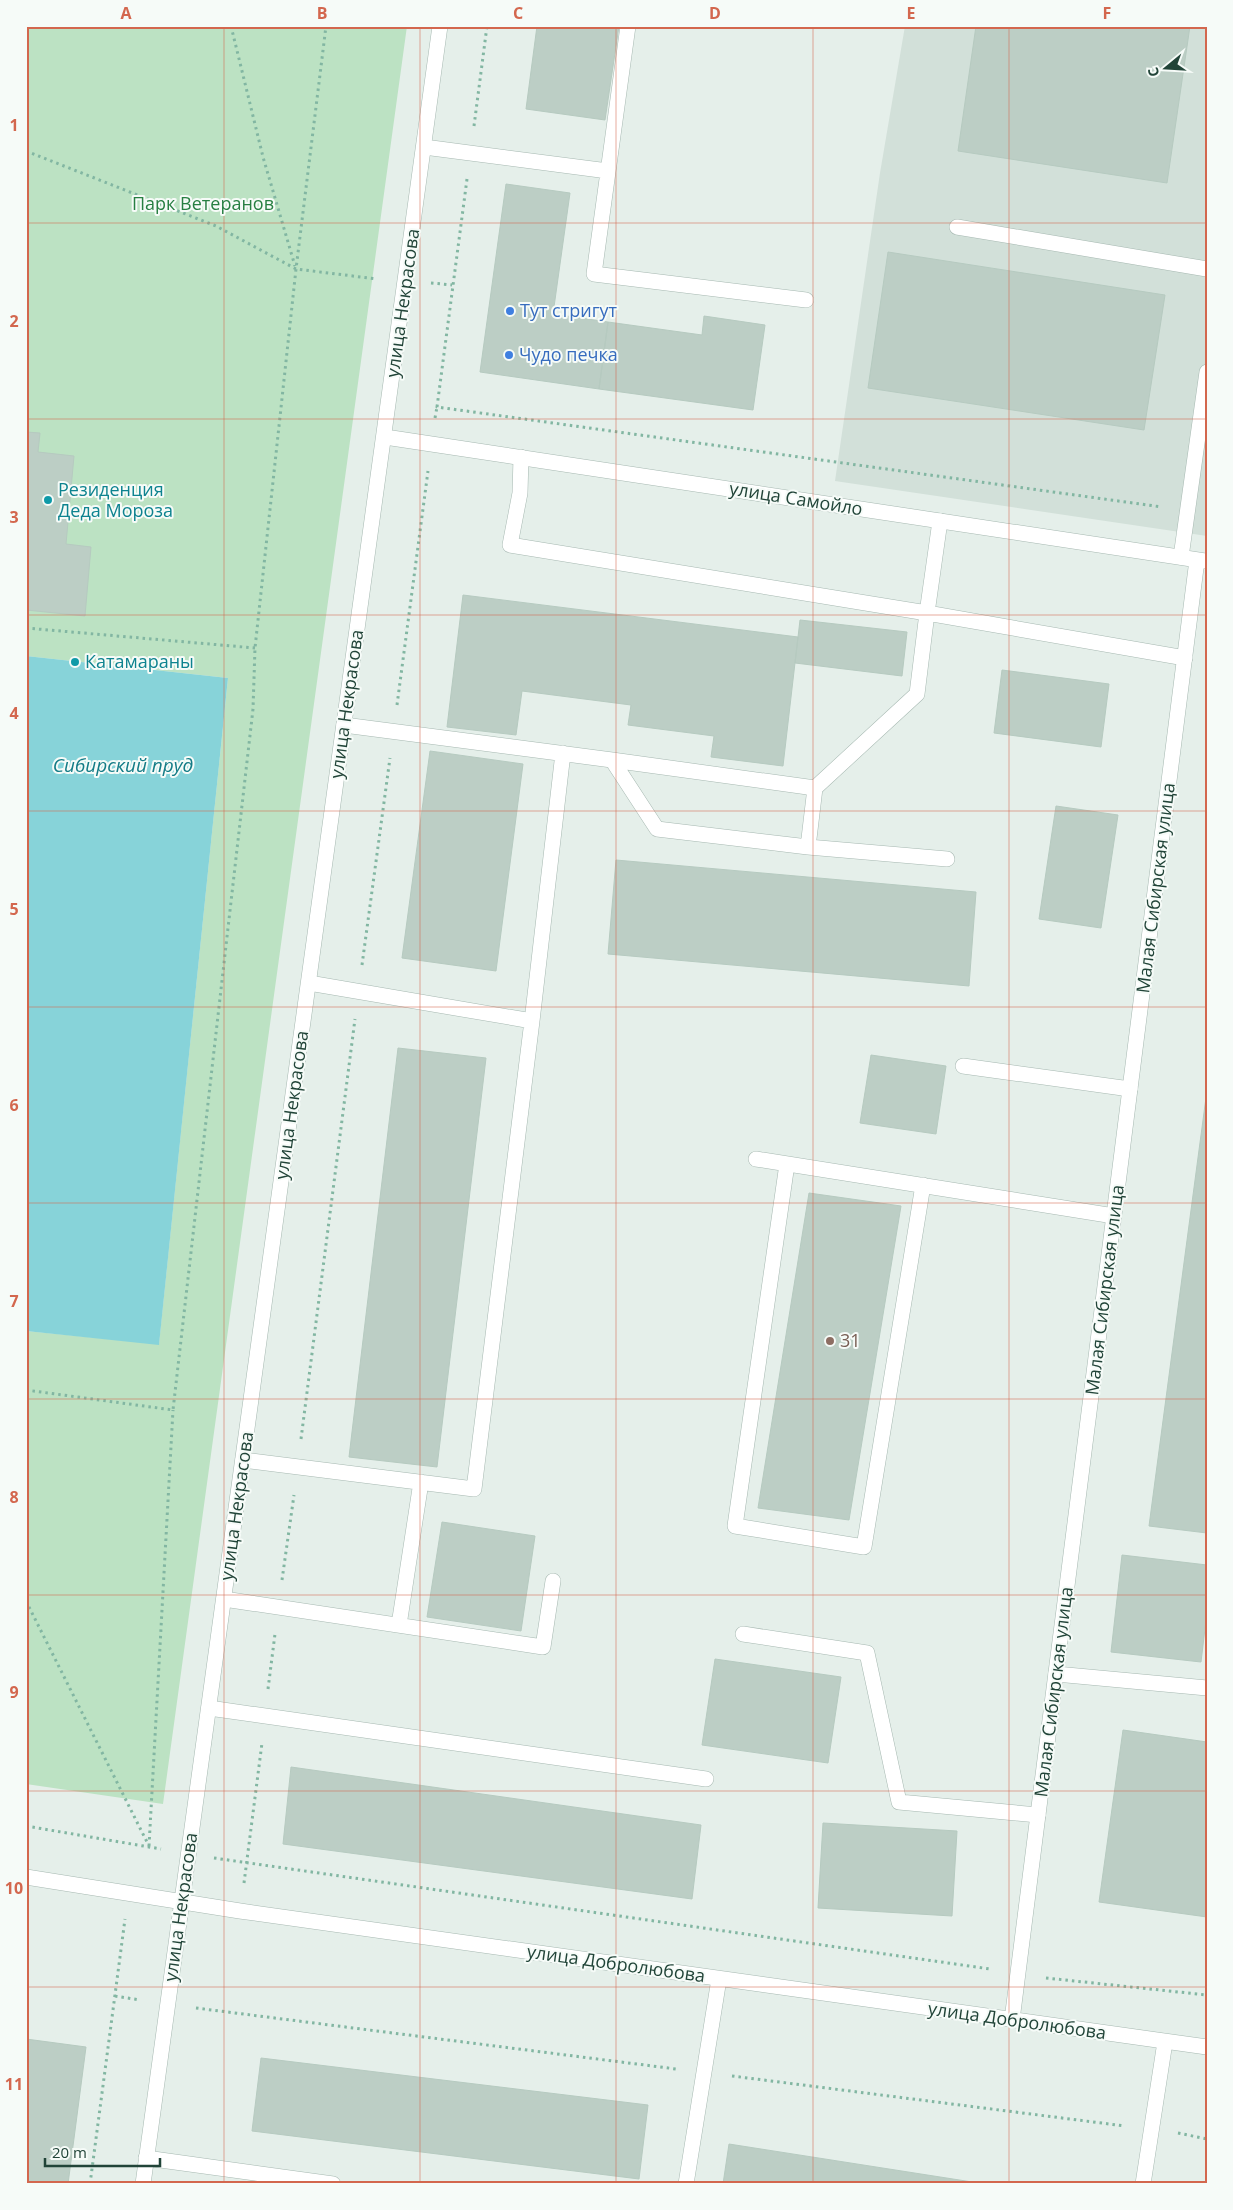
<svg xmlns="http://www.w3.org/2000/svg" width="1233" height="2210" font-family="'Open Sans',sans-serif">
<rect width="100%" height="100%" fill="#e5efea"/>
<!-- built -->
<path fill="#d2e0d9" d="M905 26H1207V536L835 481 880 173Z"/>
<!-- green -->
<path fill="#bce2c3" d="M26 26H407L163 1804 26 1784V1331L159 1344 228 678 26 656Z"/>
<!-- water -->
<path fill="#87d3d9" d="M26 656 228 678 159 1345 26 1331Z"/>
<!-- building -->
<path fill="#bccec5" stroke="#b6cac0" d="M537 26H619L605 120 526 109Z
M976 26H1190L1167 183 958 151Z
M506 184 570 193 553 314 608 322 599 389 480 372Z
M888 252 1165 295 1144 430 868 388Z
M704 316 765 325 753 410 599 389 608 322 702 335Z
M26 432 40 433 38 452 74 456 66 544 91 547 85 616 26 610Z
M463 595 798 637 783 766 711 757 714 736 628 725 631 705 522 691 516 735 447 727Z
M800 620 907 632 902 676 795 663Z
M1002 670 1109 684 1101 747 994 733Z
M430 751 523 764 496 971 402 958Z
M1056 806 1118 815 1101 928 1039 919Z
M616 860 976 892 969 986 608 954Z
M398 1048 486 1058 437 1467 349 1457Z
M871 1055 946 1066 936 1134 860 1123Z
M1207 1090V1533L1149 1526Z
M809 1193 901 1206 849 1520 758 1508Z
M442 1522 535 1536 521 1631 427 1617Z
M1122 1555 1207 1565V1612L1201 1662 1111 1652Z
M715 1659 841 1677 828 1763 702 1745Z
M1123 1730 1207 1742V1917L1099 1902Z
M291 1767 701 1825 692 1899 283 1844Z
M823 1823 957 1831 952 1916 818 1908Z
M26 2039 86 2047 68 2184H26Z
M261 2058 648 2105 639 2179 252 2131Z
M729 2144 985 2184H723Z"/>
<g fill="none" stroke-linecap="round" stroke-linejoin="round">
<!-- lane casing -->
<g stroke="#a6b8b1" stroke-width="16">
<path id="lane" d="M628 26 594 274 806 300
M424 147 608 171
M957 227 1207 269
M521 457 520 493 510 545 927 613 940 521
M1181 557 1207 372
M344 725 612 760 657 829 808 847 947 859
M612 760 815 788
M808 847 815 788 917 694 927 613 1185 658
M309 983 532 1021
M963 1066 1130 1089
M756 1159 1114 1216
M787 1164 735 1526 864 1547 923 1185
M243 1460 474 1489 532 1021 563 753
M224 1599 543 1647 553 1581
M399 1625 421 1482
M743 1634 867 1653 899 1802 1038 1815
M1056 1674 1207 1688
M209 1708 706 1779
M146 2158 333 2184
M686 2184 719 1979
M1143 2184 1165 2042"/>
</g>
<!-- street casing -->
<g stroke="#a6b8b1" stroke-width="16">
<path id="street" d="M385 437 1205 561
M26 1877 240 1911 1207 2047
M1012 2020 1197 560
M143 2184 440 26"/>
</g>
<!-- path -->
<path stroke="#82b6a2" stroke-width="3" stroke-dasharray="2.5 4" stroke-linecap="butt" d="M231 26 263 157 295 266
M474 126 487 26
M26 151 216 226 296 269 377 279
M467 179 437 407 1162 507
M431 283 452 285
M435 418 437 407
M26 628 255 648
M397 705 428 471
M362 965 390 758
M26 1390 173 1410 253 709 255 648 296 269 326 26
M301 1439 355 1019
M282 1580 294 1495
M26 1601 149 1846
M268 1689 275 1634
M26 1826 161 1849
M149 1846 173 1410
M214 1858 990 1969
M244 1883 262 1743
M1046 1978 1207 1995
M115 1996 140 2000
M196 2008 676 2069
M732 2076 1125 2126
M1178 2133 1207 2139
M90 2184 125 1919"/>
<!-- lane -->
<use href="#lane" stroke="#fff" stroke-width="15"/>
<!-- street -->
<use href="#street" stroke="#fff" stroke-width="15"/>
</g>
<!-- grid -->
<path fill="none" stroke="#d3674e" stroke-width="1" stroke-opacity="0.55" d="M224 26V2184M420 26V2184M616 26V2184M813 26V2184M1009 26V2184M26 223H1207M26 419H1207M26 615H1207M26 811H1207M26 1007H1207M26 1203H1207M26 1399H1207M26 1595H1207M26 1791H1207M26 1987H1207"/>
<!-- markers -->
<g fill="#3f7fe0" stroke="#f6fbf8" stroke-width="2">
<circle cx="510" cy="311" r="5"/>
<circle cx="509" cy="355" r="5"/>
</g>
<g fill="#0f9aa8" stroke="#f6fbf8" stroke-width="2">
<circle cx="48" cy="500" r="5"/>
<circle cx="75" cy="662" r="5"/>
</g>
<circle fill="#8d6e63" stroke="#f6fbf8" stroke-width="2" cx="830" cy="1341" r="5"/>
<g text-anchor="middle" stroke-width="4" stroke-linejoin="round" paint-order="stroke">
<!-- park labels -->
<g font-size="18" fill="#277f42" stroke="#f6fbf8">
<text x="203" y="210">Парк Ветеранов</text>
</g>
<!-- street labels -->
<g font-size="18" fill="#214438" stroke="#f6fbf8">
<text transform="translate(403 303) rotate(-82)" y="6">улица Некрасова</text>
<text transform="translate(796 499) rotate(9)" y="6">улица Самойло</text>
<text transform="translate(347 704) rotate(-82)" y="6">улица Некрасова</text>
<text transform="translate(1156 888) rotate(-83)" y="6">Малая Сибирская улица</text>
<text transform="translate(292 1105) rotate(-82)" y="6">улица Некрасова</text>
<text transform="translate(1105 1290) rotate(-83)" y="6">Малая Сибирская улица</text>
<text transform="translate(237 1506) rotate(-82)" y="6">улица Некрасова</text>
<text transform="translate(1054 1692) rotate(-83)" y="6">Малая Сибирская улица</text>
<text transform="translate(181 1907) rotate(-82)" y="6">улица Некрасова</text>
<text transform="translate(616 1964) rotate(8)" y="6">улица Добролюбова</text>
<text transform="translate(1017 2021) rotate(8)" y="6">улица Добролюбова</text>
</g>
<!-- shop labels -->
<g font-size="18" fill="#366cbe" stroke="#f6fbf8" text-anchor="start">
<text x="520" y="317">Тут стригут</text>
<text x="519" y="361">Чудо печка</text>
</g>
<!-- culture labels -->
<g font-size="18" fill="#0d838f" stroke="#f6fbf8" text-anchor="start">
<text x="58" y="496">Резиденция<tspan x="58" dy="21">Деда Мороза</tspan></text>
<text x="85" y="668">Катамараны</text>
</g>
<!-- education labels -->
<g font-size="18" fill="#785e54" stroke="#f6fbf8" text-anchor="start">
<text x="840" y="1347">31</text>
</g>
<!-- water labels -->
<g font-size="19" font-style="italic" fill="#147c87" stroke="#f6fbf8">
<text x="123" y="772">Сибирский пруд</text>
</g>
</g>
<!-- border -->
<rect width="1233" height="2210" fill="none" stroke="#f6fbf8" stroke-width="55"/>
<!-- north arrow -->
<g transform="translate(1166 68) rotate(252)" stroke="#f6fbf8" stroke-width="4" paint-order="stroke">
<path d="M0-4L9 19L0 12L-9 19Z" fill="#214438"/>
<text y="-8" font-size="14" font-weight="bold" text-anchor="middle" fill="#214438">С</text>
</g>
<!-- scale -->
<path d="M45 2158v8h115v-8" fill="none" stroke="#214438" stroke-width="2.5"/>
<text x="52" y="2158" font-size="15" fill="#214438" stroke="#f6fbf8" stroke-width="4" paint-order="stroke">20 m</text>
<rect x="28" y="28" width="1178" height="2154" fill="none" stroke="#d3674e" stroke-width="2"/>
<g font-size="16" text-anchor="middle" font-weight="bold" fill="#d3674e">
<text x="126" y="19">A</text>
<text x="322" y="19">B</text>
<text x="518" y="19">C</text>
<text x="715" y="19">D</text>
<text x="911" y="19">E</text>
<text x="1107" y="19">F</text>
<text x="14" y="131">1</text>
<text x="14" y="327">2</text>
<text x="14" y="523">3</text>
<text x="14" y="719">4</text>
<text x="14" y="915">5</text>
<text x="14" y="1111">6</text>
<text x="14" y="1307">7</text>
<text x="14" y="1503">8</text>
<text x="14" y="1698">9</text>
<text x="14" y="1894">10</text>
<text x="14" y="2090">11</text>
</g>
</svg>
